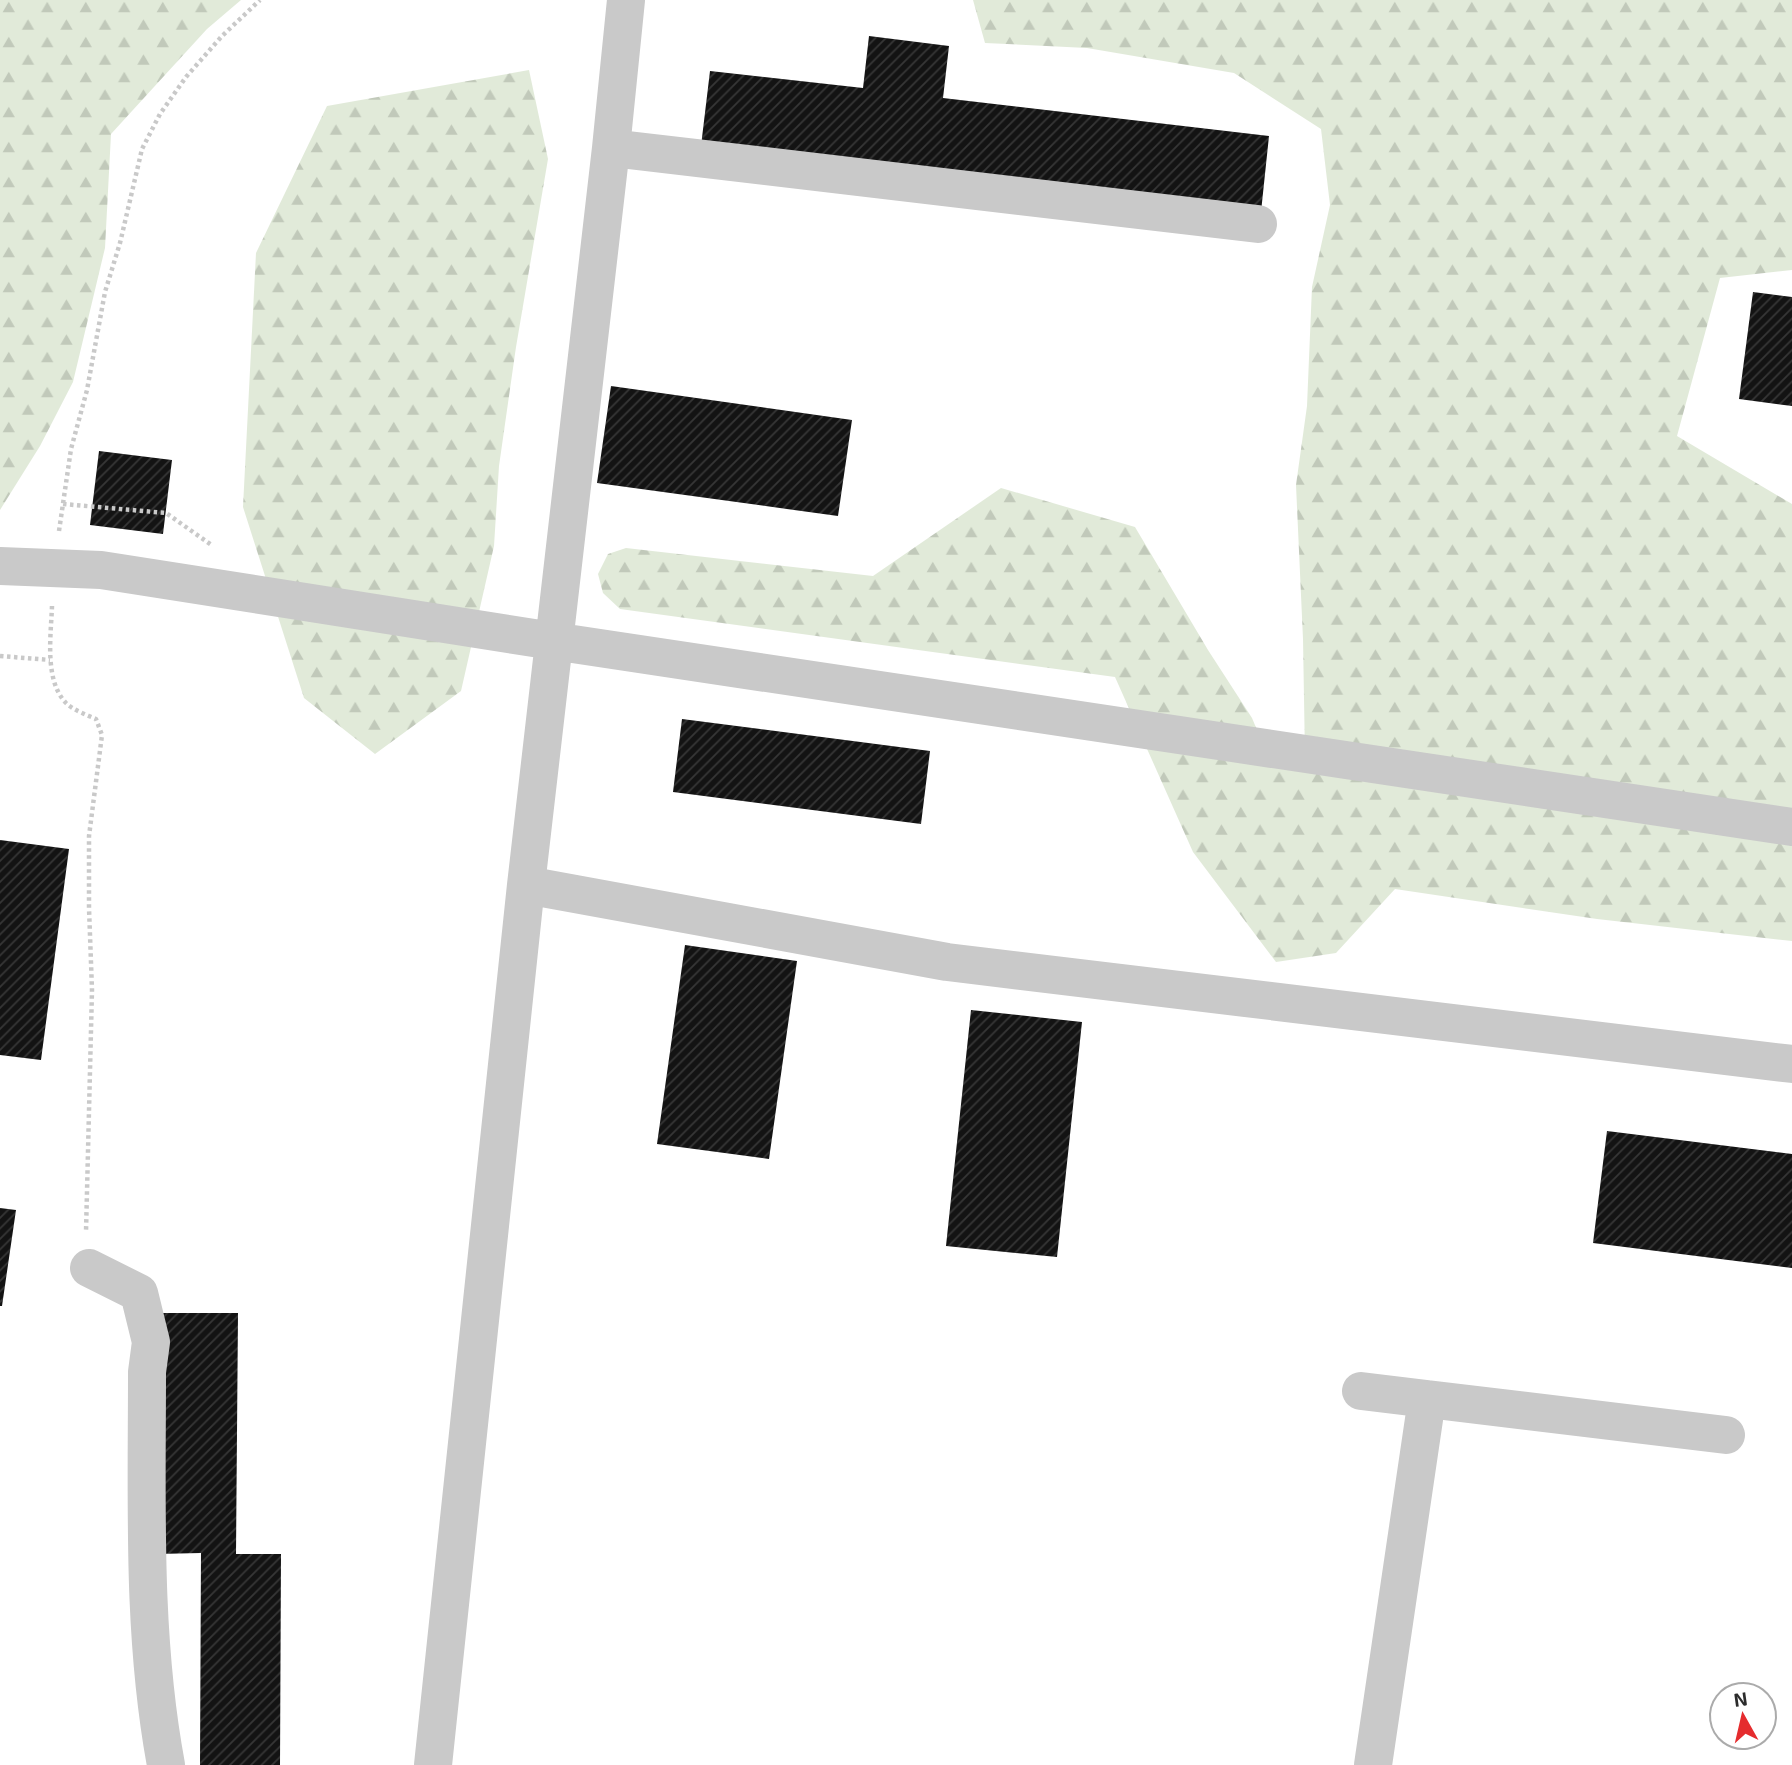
<svg xmlns="http://www.w3.org/2000/svg" width="1792" height="1765" font-family="'Exo 2',sans-serif">
<defs>
<pattern id="forest-firs" width="22" height="20" patternUnits="userSpaceOnUse" patternTransform="scale(1.75)"><rect width="22" height="20" fill="#e1ead9"/><path d="M5 1l3.5 6h-7zM16 11l3.5 6h-7z" fill="#c1c9ba"/></pattern>
<pattern id="building-hatch" width="6" height="6" patternUnits="userSpaceOnUse" patternTransform="scale(1.75)"><rect width="6" height="6" fill="#131313"/><path d="M-1 1l2-2M0 6l6-6M5 7l2-2" fill="none" stroke="#363636"/></pattern>
</defs>
<rect width="100%" height="100%" fill="#fff"/>
<!-- forest -->
<path fill="url(#forest-firs)" d="M0 0H241L207 29 111 134 105 248 73 382 40 446 0 510Z
M973 0H1792V270L1720 278 1677 436 1792 504V941L1597 919 1395 889 1336 953 1276 962 1193 852 1115 677 620 609 603 593 598 574 608 554 626 548 873 576 1001 488 1135 527 1208 650 1252 718 1270 761 1305 757 1303 639 1296 485 1307 406 1312 287 1330 205 1321 129 1234 73 1087 48 985 43Z
M529 70 548 159 516 347 499 466 494 546 461 691 375 754 304 698 243 507 256 253 327 106Z"/>
<!-- building -->
<path fill="url(#building-hatch)" d="M869 36 949 46 943 98 1269 136 1261 212 701 146 710 71 863 88Z
M1753 292 1792 297V406L1739 399Z
M611 386 852 420 838 516 597 483Z
M99 451 172 460 163 534 90 525Z
M682 719 930 751 921 824 673 792Z
M0 840 69 849 41 1060 0 1055Z
M685 945 797 961 769 1159 657 1144Z
M971 1010 1082 1022 1057 1257 946 1246Z
M1607 1131 1792 1154V1268L1593 1243Z
M0 1208 16 1210 2 1306H0Z
M158 1313H238L236 1554H281L280 1765H200L201 1553 157 1554Z"/>
<g fill="none" stroke-linecap="round" stroke-linejoin="round">
<!-- path -->
<path stroke="#c9c9c9" stroke-width="4.5" stroke-dasharray="3.5 3.5" stroke-linecap="butt" d="M63 504 166 513 213 546
M59 531 71 449 87 390 105 292 120 243 142 149 160 114 186 77 222 36 260 0
M52 606C51 636 44 680 66 703 73 710 87 715 96 719L102 735 89 836V908L92 990 86 1232
M0 656 50 660"/>
<!-- minor -->
<path stroke="#c9c9c9" stroke-width="38" d="M611 148 1258 224
M0 566 101 570 553 641 1792 827
M526 885 947 962 1792 1064
M89 1268 139 1293 151 1342 147 1372C147 1503 142 1636 166 1765
M1361 1391 1427 1399
M433 1765 526 885 611 148 626 0
M1373 1765 1427 1399 1726 1435"/>
</g>
<!-- north arrow -->
<g transform="translate(1743 1716) rotate(352)"><circle r="33" fill="#ffffff" stroke="#ababab" stroke-width="2"/>
<path d="M0-5L12 26L0 18L-12 26Z" fill="#e52c2e"/>
<text y="-10" font-size="19" font-weight="bold" text-anchor="middle" fill="#2c2c2c">N</text>
</g>
</svg>
